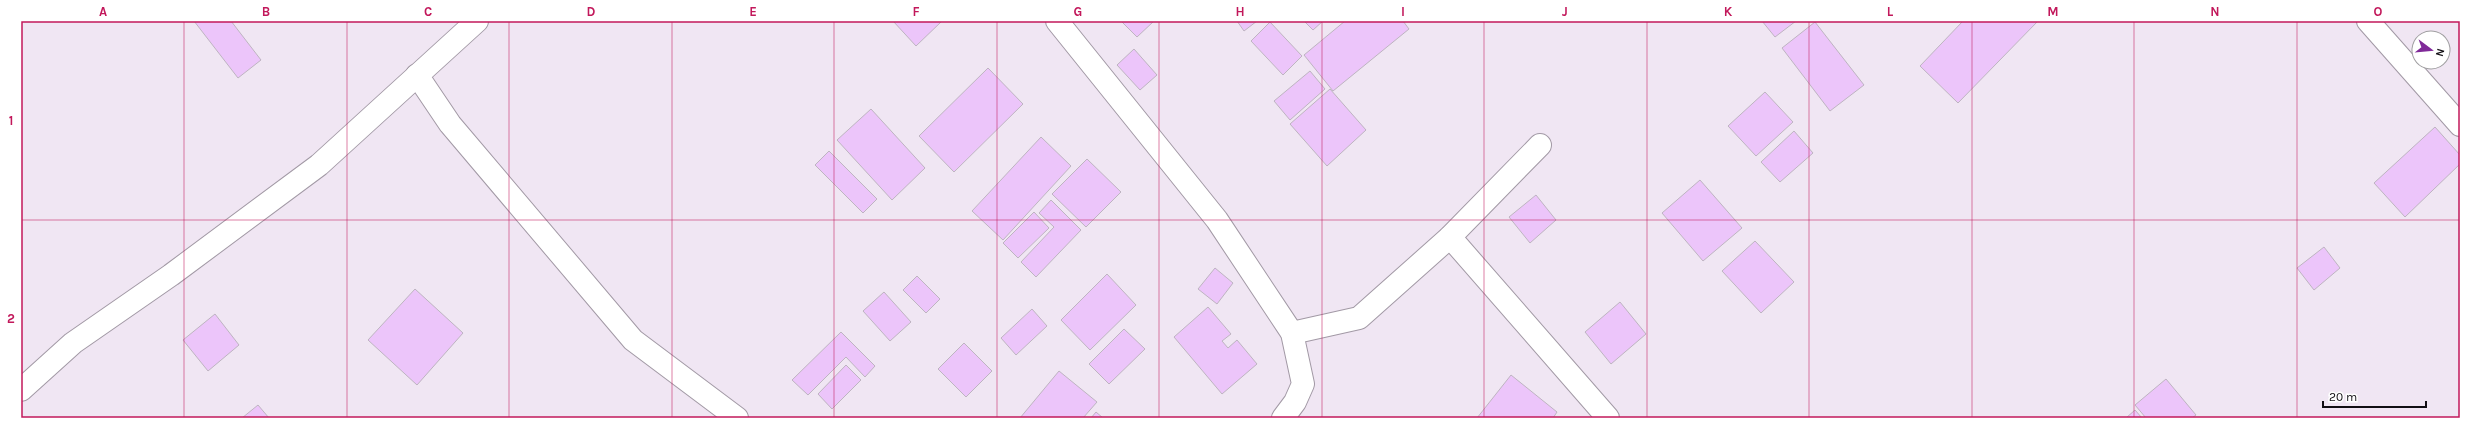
<svg xmlns="http://www.w3.org/2000/svg" width="2481" height="439" font-family="Karla,sans-serif">
<rect width="100%" height="100%" fill="#f0e6f3"/>
<g fill="#ecc5fa" stroke="#beb4c1">
<path d="M194,21H231L261,60L238,78Z"/>
<path d="M893,21H942L916,46Z"/>
<path d="M1121,21H1154L1137,37Z"/>
<path d="M1237,21H1257L1244,31Z"/>
<path d="M1304,21H1323L1313,30Z"/>
<path d="M1345,21H1403L1409,29L1333,91L1304,55Z"/>
<path d="M1762,21H1796L1775,37Z"/>
<path d="M1963,21H2038L1958,103L1920,66Z"/>
<path d="M1270,22L1302,56L1283,75L1251,41Z"/>
<path d="M1815,22L1864,85L1830,111L1782,48Z"/>
<path d="M1134,49L1157,75L1140,90L1117,65Z"/>
<path d="M988,68L1023,104L954,172L919,136Z"/>
<path d="M1310,71L1325,89L1290,120L1274,101Z"/>
<path d="M1330,89L1366,130L1327,166L1290,124Z"/>
<path d="M1765,92L1793,122L1756,156L1728,126Z"/>
<path d="M871,109L925,168L892,200L837,140Z"/>
<path d="M2435,127L2460,155V164L2405,217L2374,183Z"/>
<path d="M1794,131L1813,153L1780,182L1761,162Z"/>
<path d="M1041,137L1071,166L1003,240L972,211Z"/>
<path d="M829,151L877,199L863,213L815,165Z"/>
<path d="M1087,159L1121,192L1086,227L1052,194Z"/>
<path d="M1700,180L1742,228L1703,261L1662,213Z"/>
<path d="M1536,195L1556,220L1530,243L1509,217Z"/>
<path d="M1051,200L1081,230L1036,277L1021,262L1054,227L1039,213Z"/>
<path d="M1034,212L1049,228L1018,258L1003,243Z"/>
<path d="M1755,241L1794,282L1761,313L1722,271Z"/>
<path d="M2324,247L2340,268L2314,290L2297,268Z"/>
<path d="M1215,268L1233,283L1217,304L1198,289Z"/>
<path d="M1107,274L1136,305L1090,350L1061,320Z"/>
<path d="M917,276L940,299L926,313L903,290Z"/>
<path d="M415,289L463,333L417,385L368,340Z"/>
<path d="M884,292L911,322L890,341L863,311Z"/>
<path d="M1620,302L1646,334L1611,364L1585,332Z"/>
<path d="M1208,307L1231,334L1222,341L1228,348L1237,340L1257,364L1222,394L1174,337Z"/>
<path d="M1032,309L1047,326L1016,355L1001,338Z"/>
<path d="M215,314L239,345L208,371L183,340Z"/>
<path d="M1124,329L1145,349L1109,384L1089,364Z"/>
<path d="M841,332L875,366L865,377L846,357L808,395L792,380Z"/>
<path d="M964,343L992,371L966,397L938,369Z"/>
<path d="M846,365L861,380L832,409L818,394Z"/>
<path d="M1059,371L1097,402L1083,418H1020Z"/>
<path d="M1511,375L1557,412L1553,418H1477Z"/>
<path d="M2166,379L2196,415L2192,418H2146L2135,405Z"/>
<path d="M258,405L269,418H242Z"/>
<path d="M2135,410L2142,418H2126Z"/>
<path d="M1096,412L1103,418H1091Z"/>
</g>
<g fill="none" stroke-linecap="round" stroke-linejoin="round">
<g stroke="#a299a5" stroke-width="24">
<g id="minor">
<path d="M1057,21L1217,220L1292,333L1303,384L1295,402L1283,418"/>
<path d="M2368,21L2460,125"/>
<path d="M417,75L450,124L633,340L737,418"/>
<path d="M1450,237L1608,418"/>
<path d="M1292,333L1359,318L1450,237L1540,145"/>
<path d="M21,390L73,343L171,275L319,165L477,21"/>
</g>
</g>
<use href="#minor" stroke="#fff" stroke-width="22"/>
</g>
<path fill="none" stroke="#c2185b" stroke-width="1" stroke-opacity="0.55" d="M184,21V418M347,21V418M509,21V418M672,21V418M834,21V418M997,21V418M1159,21V418M1322,21V418M1484,21V418M1647,21V418M1809,21V418M1972,21V418M2134,21V418M2297,21V418M21,220H2460"/>
<rect width="2481" height="439" fill="none" stroke="#ffffff" stroke-width="44"/>
<g transform="translate(2431 50) rotate(106)"><circle r="19" fill="#ffffff" stroke="#a09fa1"/>
<path d="M0-3L7 15L0 10L-7 15Z" fill="#802a99"/>
<text y="-6" font-size="11" font-weight="bold" text-anchor="middle" fill="#110e13">N</text>
</g>
<path d="M2323 401v6h103v-6" fill="none" stroke="#110e13" stroke-width="2"/>
<text x="2329" y="401" font-size="12" fill="#110e13" stroke="#ffffff" stroke-width="3" paint-order="stroke">20 m</text>
<rect x="22" y="22" width="2437" height="395" fill="none" stroke="#c2185b" stroke-width="1.5"/>
<g font-size="13" text-anchor="middle" font-weight="bold" fill="#c2185b">
<text x="103" y="16">A</text>
<text x="266" y="16">B</text>
<text x="428" y="16">C</text>
<text x="591" y="16">D</text>
<text x="753" y="16">E</text>
<text x="916" y="16">F</text>
<text x="1078" y="16">G</text>
<text x="1240" y="16">H</text>
<text x="1403" y="16">I</text>
<text x="1565" y="16">J</text>
<text x="1728" y="16">K</text>
<text x="1890" y="16">L</text>
<text x="2053" y="16">M</text>
<text x="2215" y="16">N</text>
<text x="2378" y="16">O</text>
<text x="11" y="125">1</text>
<text x="11" y="323">2</text>
</g>
</svg>
